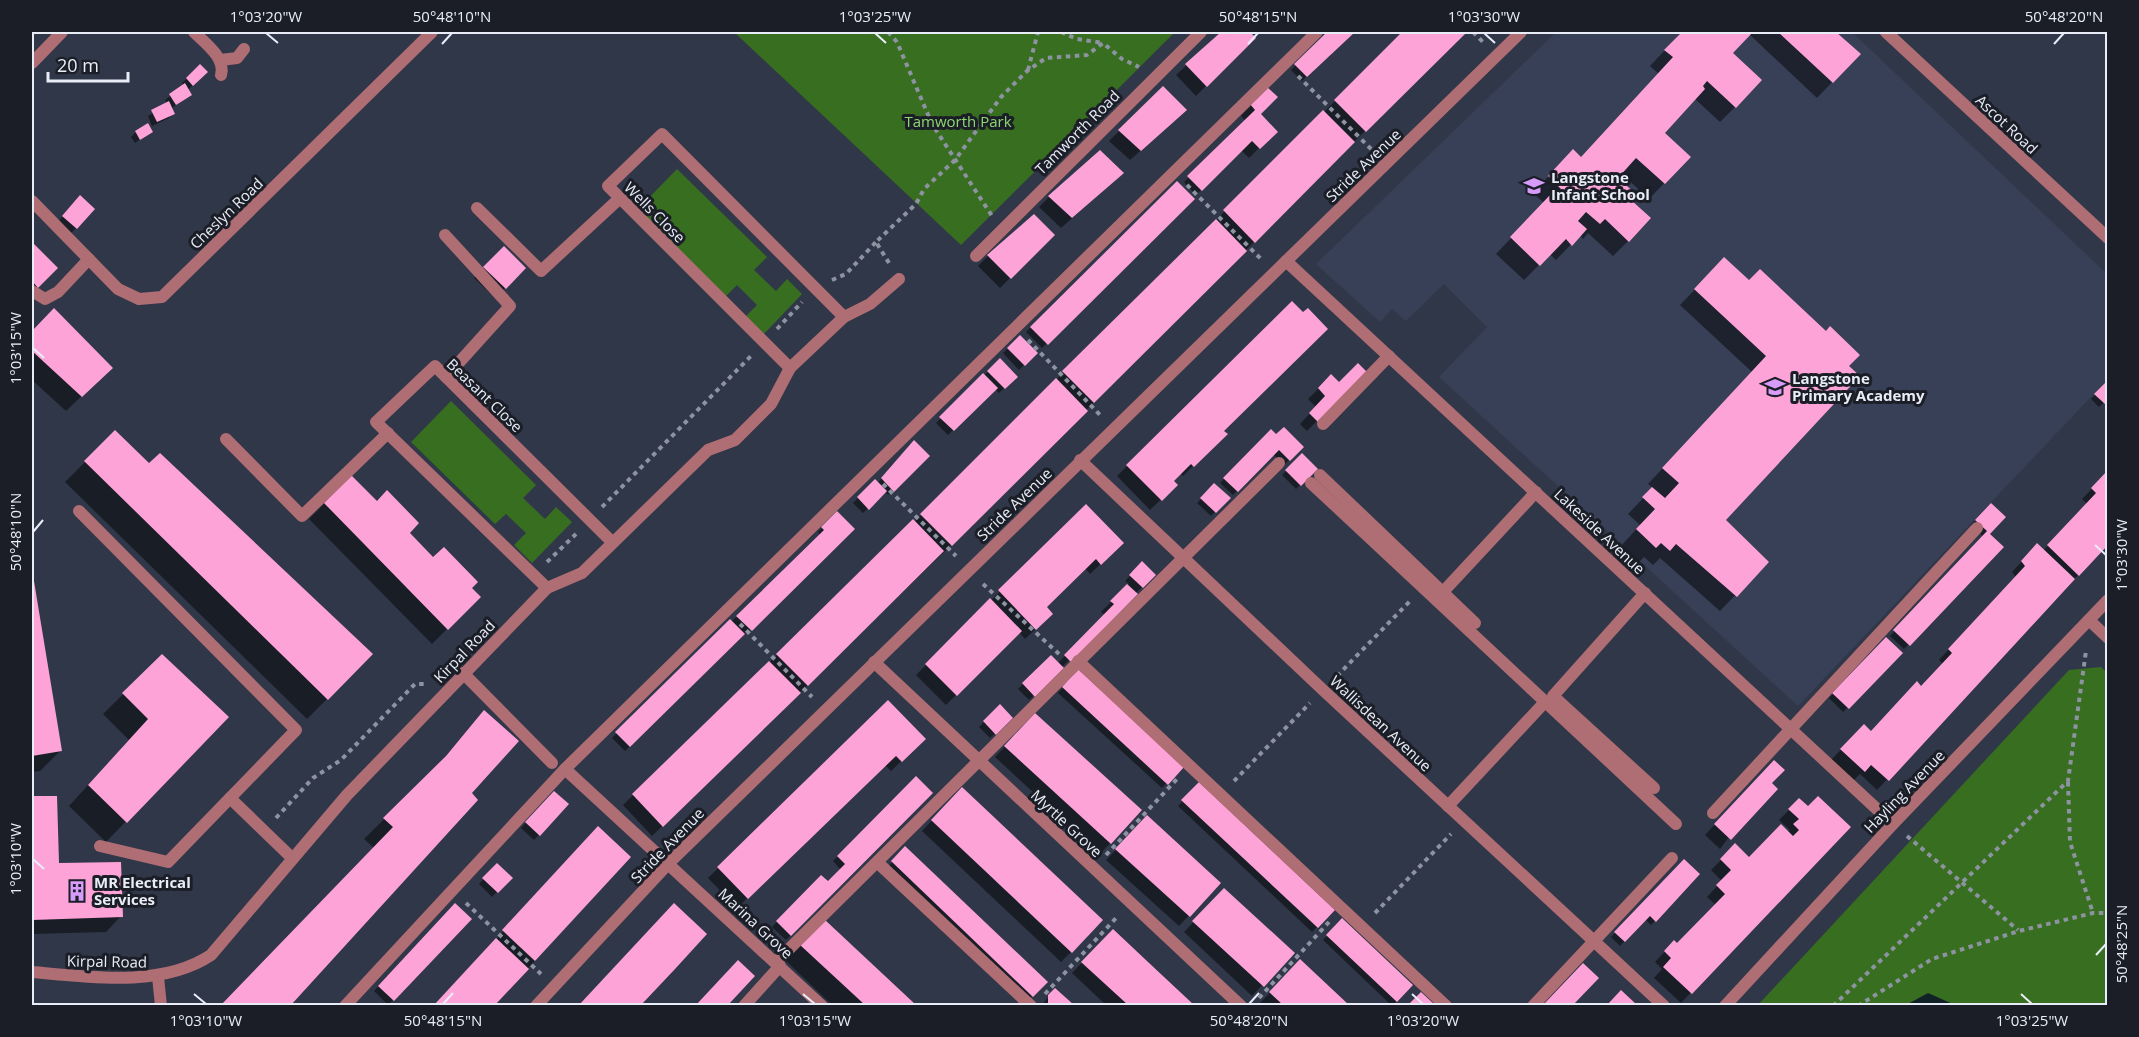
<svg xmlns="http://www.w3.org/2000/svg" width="2139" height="1037" font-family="'Open Sans',sans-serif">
<rect width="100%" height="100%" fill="#303748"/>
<path fill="#374056" d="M1556,32H1852L2107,274V380L1798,706L1439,377L1487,327L1444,284L1406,321L1392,309L1380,322L1316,264Z"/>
<g fill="#386e20">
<path d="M734,32H1175L961,245Z"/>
<path d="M677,169L767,257L754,270L776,291L787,279L802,294L763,335L745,317L757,305L737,285L726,296L637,210Z"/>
<path d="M451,401L536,485L523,498L545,519L556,507L572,522L532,563L514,545L526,533L506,514L495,524L411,442Z"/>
<path d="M2101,667L2107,673V1005L1757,1006L2069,670Z"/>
</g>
<path fill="#102227" d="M1928,993L1955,1005H1906Z"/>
<g fill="#0007">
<path d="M1223,32H1248L1254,38L1196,96L1176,75Z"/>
<path d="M1330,32H1353L1302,81L1291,70Z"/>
<path d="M1404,32H1464L941,555L652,836L623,805L914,522Z"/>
<path d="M1682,32H1834L1859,54L1817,98L1749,34L1731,53L1735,107L1720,122L1694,98L1663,133L1689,157L1649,199L1621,173L1616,178L1628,241L1613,256L1588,233L1583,239L1580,235L1556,260L1550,254L1524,280L1496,254L1544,203L1533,193L1557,167L1580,158L1659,74L1650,66Z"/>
<path d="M200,66L206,72L188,90L190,94L171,109L173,113L169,118L152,126L148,116L168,104L165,100L184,86L182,83Z"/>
<path d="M1163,88L1175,120L1130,160L1109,141Z"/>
<path d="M1267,89L1259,114L1275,132L1249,158L1241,150L1196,195L1184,182L1246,121L1241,116Z"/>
<path d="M136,132H151L135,143L131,137Z"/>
<path d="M1112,183L1061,228L1039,207L1049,197Z"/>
<path d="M1177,183L1193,199L1042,348L1026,332Z"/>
<path d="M75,202L76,228L71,233L58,222Z"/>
<path d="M1053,235L1000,288L978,266L988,256Z"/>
<path d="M32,244L55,268L32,292Z"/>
<path d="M504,248L524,268L495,298L474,278Z"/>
<path d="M1709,275L1749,282L1826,333L1724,520L1767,562L1720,611L1660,558L1653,565L1644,557L1639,562L1621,546L1640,525L1628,514L1653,488L1648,484L1752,372L1680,305Z"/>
<path d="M1292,303L1215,444L1183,476L1180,473L1172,481L1176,485L1150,510L1117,476Z"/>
<path d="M54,310L111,368L66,411L32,380V333Z"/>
<path d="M1020,337L1036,353L1019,370L1003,353Z"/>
<path d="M1000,360L1016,377L999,393L995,389L948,435L936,423Z"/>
<path d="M1365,372L1307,431L1300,424L1316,407L1308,399L1331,376L1339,384Z"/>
<path d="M2108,382V399L2099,407L2091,399Z"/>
<path d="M115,432L149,465L327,699L307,719L65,482Z"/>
<path d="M1271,432L1302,447L1284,465L1273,454L1233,495L1220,483Z"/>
<path d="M909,446L928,456L888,495L885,491L863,513L853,503L875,481L877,484Z"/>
<path d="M1302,455L1316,469L1296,489L1282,475Z"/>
<path d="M2107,473L2078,575L1877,790L1860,774L1853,781L1831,760L1864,726L1871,732L1921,688L1943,664L1939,660L2016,577L2012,572L2037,545L2043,551L2087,504L2082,499Z"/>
<path d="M351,477L433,559L479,597L432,644L309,519Z"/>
<path d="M1214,485L1229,498L1211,516L1197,503Z"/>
<path d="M1991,505L1988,534L2001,547L1904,649L1890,636L1984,537L1971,525Z"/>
<path d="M1086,506L1122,543L1090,574L1085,568L1045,607L1041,624L1025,639L1019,632L946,705L916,675Z"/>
<path d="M837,513L853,529L625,751L612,738L820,535L818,532Z"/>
<path d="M1142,563L1154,575L1029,700L1018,689L1051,657L1057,664L1105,615L1101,612L1129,584L1125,581Z"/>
<path d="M32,571L60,751L40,771L32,772Z"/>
<path d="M1886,639L1900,653L1843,712L1829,698Z"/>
<path d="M162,656L227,717L106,842L69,806L129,740L103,714Z"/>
<path d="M1078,671L1182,767L1162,788L1058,693Z"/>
<path d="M888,702L924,739L891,771L885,765L737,908L708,878Z"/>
<path d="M1000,706L1011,718L990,738L979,727Z"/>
<path d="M484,712L470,793L476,800L289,1006H222L374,848L364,839L429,775Z"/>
<path d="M1025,725L1140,811L1100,854L995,757Z"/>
<path d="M1764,772L1769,783L1720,849L1705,835Z"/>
<path d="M916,778L931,793L786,940L772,927L821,877L828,883L841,870L833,861Z"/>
<path d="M1199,784L1333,910L1312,932L1178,806Z"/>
<path d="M962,789L1071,952L1061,962L922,831Z"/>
<path d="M554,793L567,805L534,840L521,828Z"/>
<path d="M56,797L57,865L121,916L106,932L32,934V798Z"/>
<path d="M1799,800L1808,808L1848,827L1681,1003L1654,978L1662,969L1655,962L1674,942L1677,945L1716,905L1707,897L1722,881L1711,870L1725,856L1749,859L1787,832L1790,830L1779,820Z"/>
<path d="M1137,828L1219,884L1179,926L1106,860Z"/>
<path d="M588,839L629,857L494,1006H435Z"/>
<path d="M905,848L1046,982L1028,1000L888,867Z"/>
<path d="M1684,861L1698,874L1651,925L1645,919L1620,946L1611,937Z"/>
<path d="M497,865L510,878L492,897L479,884Z"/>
<path d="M1214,900L1292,953L1252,996L1184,932Z"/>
<path d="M455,905L470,919L388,1005L374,991Z"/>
<path d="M664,915L705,934L639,1006H580Z"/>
<path d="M1342,920L1411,985L1392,1006L1323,940Z"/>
<path d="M824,921L914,1006H833L785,960Z"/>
<path d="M1113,931L1192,1006H1107L1072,973Z"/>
<path d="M1300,961L1347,1006L1260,1003Z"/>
<path d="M1055,990L1072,1006H1044V1002Z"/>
</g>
<g fill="#fea3d8">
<path d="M1221,32H1250L1256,38L1207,87L1185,64Z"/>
<path d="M1327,32H1355L1307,77L1294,64Z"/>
<path d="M1402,32H1467L1366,132L1334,100Z"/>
<path d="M1682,32H1753L1733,53L1762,80L1736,108L1707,81L1703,86L1705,89L1665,133L1691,157L1665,184L1636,158L1618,178L1636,194L1631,200L1651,218L1629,242L1605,219L1600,224L1586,212L1578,221L1587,229L1572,246L1566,239L1540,266L1510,237L1550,195L1553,197L1561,189L1548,176L1573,149L1581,157L1673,57L1664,50Z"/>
<path d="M1778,32H1836L1861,54L1833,83Z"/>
<path d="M200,64L208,72L193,86L186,78Z"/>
<path d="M185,83L192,95L176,105L169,94Z"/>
<path d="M1163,86L1187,110L1141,151L1118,130Z"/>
<path d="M1267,87L1278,97L1261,114L1278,132L1260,149L1252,141L1202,191L1187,176L1255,110L1250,104Z"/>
<path d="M169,101L175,114L157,122L151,110Z"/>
<path d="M1323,110L1355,142L1255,243L1223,210Z"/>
<path d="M148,123L153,132L140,140L135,131Z"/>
<path d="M1100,150L1124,173L1072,218L1048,196Z"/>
<path d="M1177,181L1195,199L1048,345L1030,327Z"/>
<path d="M80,195L95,209L77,229L62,216Z"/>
<path d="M1034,214L1055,235L1011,279L987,255Z"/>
<path d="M1216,219L1247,251L1094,403L1062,371Z"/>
<path d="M32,242L58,268L38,288L32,281Z"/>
<path d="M504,246L526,268L506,289L483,267Z"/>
<path d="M1724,257L1749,280L1760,269L1826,331L1830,326L1860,355L1849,366L1860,376L1726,520L1769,562L1737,597L1676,544L1670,551L1661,543L1656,548L1636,529L1655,509L1642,497L1652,487L1665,498L1679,483L1662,468L1766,356L1694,289Z"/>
<path d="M1292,301L1303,312L1308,308L1328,329L1224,431L1228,434L1194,467L1191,464L1174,481L1178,485L1162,501L1126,465Z"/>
<path d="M54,308L113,368L82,397L32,351V331Z"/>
<path d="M1020,335L1038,353L1025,366L1007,348Z"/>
<path d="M1000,358L1018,377L1005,389L987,371Z"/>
<path d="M1358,363L1367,372L1318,422L1309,413L1325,396L1318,388L1331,374L1339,382Z"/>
<path d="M983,373L998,388L954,431L939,417Z"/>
<path d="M1056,378L1088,411L952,546L920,514Z"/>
<path d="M2108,380V401L2105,404L2094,394Z"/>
<path d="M1284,427L1304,447L1290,461L1279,450L1238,492L1223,478L1271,429L1276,434Z"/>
<path d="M115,430L149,463L160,453L373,654L328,700L84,461Z"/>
<path d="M914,440L930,456L894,492L881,478Z"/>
<path d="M1302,453L1318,469L1301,486L1285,470Z"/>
<path d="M2108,470V545L2079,576L2047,545L2096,493L2091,488Z"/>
<path d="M351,475L377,501L387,490L419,523L410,533L433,557L444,547L478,582L472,588L481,597L448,630L324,503Z"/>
<path d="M875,479L887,491L869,510L857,497Z"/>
<path d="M1214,483L1231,498L1216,513L1200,498Z"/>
<path d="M1991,503L2006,517L1990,534L2004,547L1910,646L1893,630L1987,531L1975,520Z"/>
<path d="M1086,504L1124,543L1101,565L1096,559L1047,607L1053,614L1036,630L998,590Z"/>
<path d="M837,511L855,529L752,631L736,616L824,530L821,527Z"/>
<path d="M913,519L944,551L808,686L776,654Z"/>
<path d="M2037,543L2075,579L1889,781L1871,765L1865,772L1840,749L1864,724L1871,731L1917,681L1921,686L1952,653L1948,649L2025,566L2021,561Z"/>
<path d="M1142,561L1156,575L1143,588L1129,575Z"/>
<path d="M32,569L62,751L32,756Z"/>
<path d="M1127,584L1138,594L1071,662L1064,655L1114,604L1110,601Z"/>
<path d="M990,598L1022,631L957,696L925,664Z"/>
<path d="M730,619L745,634L630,747L615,732Z"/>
<path d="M1886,637L1903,653L1849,709L1832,693Z"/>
<path d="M162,654L229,717L127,823L88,785L148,719L122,693Z"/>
<path d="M1051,655L1064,668L1035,697L1022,683Z"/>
<path d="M769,661L801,693L663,827L632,794Z"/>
<path d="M1078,669L1184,767L1168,785L1062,687Z"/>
<path d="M888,700L926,739L902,762L896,756L748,899L717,867Z"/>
<path d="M1000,704L1013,718L996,735L983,721Z"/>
<path d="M484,710L519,741L472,793L478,800L291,1005H221L393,827L383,818L446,756Z"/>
<path d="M1035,713L1142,810L1111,844L1004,746Z"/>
<path d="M1774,760L1785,770L1772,783L1778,789L1731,840L1714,824Z"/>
<path d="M916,776L933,793L791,936L776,921L821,875L828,881L845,864L837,856Z"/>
<path d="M1199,782L1335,910L1318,928L1181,800Z"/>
<path d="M962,787L1103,920L1072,953L931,820Z"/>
<path d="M554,791L569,804L540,836L525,822Z"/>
<path d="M32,796H57L59,863L121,862L123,917L32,920Z"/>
<path d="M1818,796L1851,827L1692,994L1663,967L1671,958L1664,951L1674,940L1677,943L1725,894L1716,885L1731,870L1720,859L1735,843L1749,857L1781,824L1793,836L1799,830L1793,824L1799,819L1788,809L1799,798L1808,806Z"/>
<path d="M1147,815L1221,883L1190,917L1115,849Z"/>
<path d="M598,826L631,857L535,961L502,930Z"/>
<path d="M905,846L1048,982L1033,997L891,861Z"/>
<path d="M1684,859L1700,874L1656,922L1650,916L1625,942L1614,932Z"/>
<path d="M497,863L513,878L498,893L482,878Z"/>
<path d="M1224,888L1295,953L1264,987L1192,921Z"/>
<path d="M455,903L472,919L394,1001L378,986Z"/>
<path d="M674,903L707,934L675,969L641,1005H579Z"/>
<path d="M1342,918L1413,985L1397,1002L1326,935Z"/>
<path d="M824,919L916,1005H865L799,944Z"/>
<path d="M1113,929L1148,962L1194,1005H1128L1081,962Z"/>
<path d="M496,938L529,969L495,1005H434Z"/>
<path d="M1300,959L1317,975L1349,1005H1283L1269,992Z"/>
<path d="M738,960L755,976L728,1005H696Z"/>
<path d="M1583,963L1599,978L1573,1005H1543Z"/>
<path d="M1055,988L1074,1005H1048V995Z"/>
<path d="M1621,990L1637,1005H1607Z"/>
<path d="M1421,992L1435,1005H1408Z"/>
</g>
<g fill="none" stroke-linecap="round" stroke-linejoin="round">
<g stroke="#8d93a1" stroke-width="4" stroke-dasharray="4.5 4.5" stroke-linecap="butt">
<path d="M888,32L897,42L932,124L992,216"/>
<path d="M1061,32L1077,39L1103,43"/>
<path d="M1473,32L1485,44"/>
<path d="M1028,70L1038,32"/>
<path d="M1298,76L1373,151"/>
<path d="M1187,185L1262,260"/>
<path d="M889,263L876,242L916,204L924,189L955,160L1001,97L1027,71L1046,58L1087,55L1103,43L1122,59L1139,67"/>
<path d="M832,280L846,274L876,242"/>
<path d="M777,329L802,302"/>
<path d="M1028,340L1100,415"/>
<path d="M883,484L956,556"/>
<path d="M602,507L751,356"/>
<path d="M547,562L576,534"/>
<path d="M983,584L1059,654"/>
<path d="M740,624L812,697"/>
<path d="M1337,676L1411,600"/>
<path d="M1234,781L1310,703"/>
<path d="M2068,782L2070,842L2093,913"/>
<path d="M276,818L313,778L341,760L415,684H427"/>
<path d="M1907,836L2018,930"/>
<path d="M1106,855L1177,779"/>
<path d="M466,903L541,974"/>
<path d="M1375,913L1451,834"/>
<path d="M1045,994L1118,916"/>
<path d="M1259,998L1329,922"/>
<path d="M1833,1006L2068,781L2086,651"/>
<path d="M1858,1006L1932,959L2019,931L2093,913H2108"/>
</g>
<g stroke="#af6d74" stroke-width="12">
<path d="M194,32C205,43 226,58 221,75"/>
<path d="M221,60L237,58L244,49"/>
<path d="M477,208L541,271L620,198"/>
<path d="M445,235L510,306L446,377"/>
<path d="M32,291L45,299L58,292L89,259"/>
<path d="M1323,424L1389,356"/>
<path d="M226,439L302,516L388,433"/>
<path d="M1320,475L1475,623"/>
<path d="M1311,483L1676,824"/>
<path d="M79,511L296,730L168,862L100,846"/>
<path d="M1442,593L1536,492"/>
<path d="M1645,593L1553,696L1654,788"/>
<path d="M1078,661L1446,1006"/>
<path d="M230,798L292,858"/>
<path d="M1448,806L1544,703"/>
<path d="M1713,813L1977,528"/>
<path d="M877,862L1031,1006"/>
<path d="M776,962L1279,463"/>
<path d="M158,977L161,1006"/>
<path d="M345,1006L565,769L1317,32"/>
<path d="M744,1006L780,966"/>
<path d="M1533,1006L1672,858"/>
</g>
<g stroke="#af6d74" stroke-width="12">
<path d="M1886,32L2108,238"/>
<path d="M32,63L62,32"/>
<path d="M32,201L118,289L139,299L162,297L432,32"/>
<path d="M976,256L1201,32"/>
<path d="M1286,261L1893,824"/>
<path d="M790,368L608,186L662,134L844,317"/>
<path d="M1080,460L1323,690L1664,1006"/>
<path d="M547,588L376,422L435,366L612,542"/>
<path d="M2089,620L2108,638"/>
<path d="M874,662L1241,1006"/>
<path d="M463,673L552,763"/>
<path d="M565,769L822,1006"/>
<path d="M32,972C88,977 162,988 211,955L347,795L547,588L582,573L708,450L735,440L771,404L790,368L844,317L870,304L899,279"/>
<path d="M536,1006L669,863L1521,32"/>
<path d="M1725,1006L1893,824L2108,600"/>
</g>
</g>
<path fill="none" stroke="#e8edf8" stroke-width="2" d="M266,33L278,43M875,33L886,43M1484,33L1495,43M442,44L452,33M1248,44L1258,33M2054,44L2064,33M33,348L44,358M33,532L43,520M2095,545L2106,555M33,859L44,869M2096,955L2106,944M194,994L206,1004M803,994L815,1004M1412,994L1423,1004M2021,994L2032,1004M443,1004L453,993M1249,1004L1259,993"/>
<defs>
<g id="school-bare" transform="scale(1.62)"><path d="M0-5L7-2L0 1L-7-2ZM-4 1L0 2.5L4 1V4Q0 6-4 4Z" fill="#d79bf9" stroke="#1b1e26" stroke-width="2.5" paint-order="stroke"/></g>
<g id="building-bare" transform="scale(1.62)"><path d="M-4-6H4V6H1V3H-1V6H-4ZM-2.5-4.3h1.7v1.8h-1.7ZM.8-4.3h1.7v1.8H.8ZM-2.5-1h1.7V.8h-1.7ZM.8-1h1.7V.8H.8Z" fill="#d79bf9" stroke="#1b1e26" stroke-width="2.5" paint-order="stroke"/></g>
</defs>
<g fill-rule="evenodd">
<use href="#school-bare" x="1534" y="186"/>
<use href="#school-bare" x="1775" y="387"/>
<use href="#building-bare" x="77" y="891"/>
</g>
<g text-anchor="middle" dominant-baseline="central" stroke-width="6" stroke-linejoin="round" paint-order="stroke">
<g font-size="15" fill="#8dd870" stroke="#1b1e26">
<text x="958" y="121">Tamworth Park</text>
</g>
<g font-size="15" fill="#e8edf8" stroke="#1b1e26">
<text transform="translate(2007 124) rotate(43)">Ascot Road</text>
<text transform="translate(1077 132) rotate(-45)">Tamworth Road</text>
<text transform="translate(1363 165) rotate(-44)">Stride Avenue</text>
<text transform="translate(655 212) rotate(45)">Wells Close</text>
<text transform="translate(226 213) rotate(-44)">Cheslyn Road</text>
<text transform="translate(485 395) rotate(44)">Beasant Close</text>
<text transform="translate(1014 504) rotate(-44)">Stride Avenue</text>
<text transform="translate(1600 531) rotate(43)">Lakeside Avenue</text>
<text transform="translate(464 651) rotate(-46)">Kirpal Road</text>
<text transform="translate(1381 723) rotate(43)">Wallisdean Avenue</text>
<text transform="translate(1904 791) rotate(-46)">Hayling Avenue</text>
<text transform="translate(1067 823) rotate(43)">Myrtle Grove</text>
<text transform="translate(667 845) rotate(-46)">Stride Avenue</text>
<text transform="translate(756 923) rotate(43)">Marina Grove</text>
<text transform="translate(107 961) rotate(1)">Kirpal Road</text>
</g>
<g font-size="15" font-weight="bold" fill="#e8edf8" stroke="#1b1e26" text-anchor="start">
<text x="1551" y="177">Langstone<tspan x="1551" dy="17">Infant School</tspan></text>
<text x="1792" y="378">Langstone<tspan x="1792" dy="17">Primary Academy</tspan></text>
<text x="94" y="882">MR Electrical<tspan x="94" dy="17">Services</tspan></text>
</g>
</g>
<rect width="2139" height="1037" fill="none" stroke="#1b1e26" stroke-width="66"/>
<path d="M48 72v9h80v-9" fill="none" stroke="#e8edf8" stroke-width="3"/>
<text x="57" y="72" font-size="18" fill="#e8edf8" stroke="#1b1e26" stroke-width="4.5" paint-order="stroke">20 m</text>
<rect x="33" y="33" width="2073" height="971" fill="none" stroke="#e8edf8" stroke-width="2"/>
<g font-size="15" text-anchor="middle" fill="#e8edf8">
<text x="266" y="22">1°03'20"W</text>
<text x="452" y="22">50°48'10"N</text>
<text x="875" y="22">1°03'25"W</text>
<text x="1258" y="22">50°48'15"N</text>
<text x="1484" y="22">1°03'30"W</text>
<text x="2064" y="22">50°48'20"N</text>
<text transform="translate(16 348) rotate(-90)" y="5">1°03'15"W</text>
<text transform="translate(16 532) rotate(-90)" y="5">50°48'10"N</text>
<text transform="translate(2122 555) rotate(-90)" y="5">1°03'30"W</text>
<text transform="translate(16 859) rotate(-90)" y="5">1°03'10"W</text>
<text transform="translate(2122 944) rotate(-90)" y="5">50°48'25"N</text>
<text x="206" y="1026">1°03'10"W</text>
<text x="443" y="1026">50°48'15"N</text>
<text x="815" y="1026">1°03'15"W</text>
<text x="1249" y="1026">50°48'20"N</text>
<text x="1423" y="1026">1°03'20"W</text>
<text x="2032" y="1026">1°03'25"W</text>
</g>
</svg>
